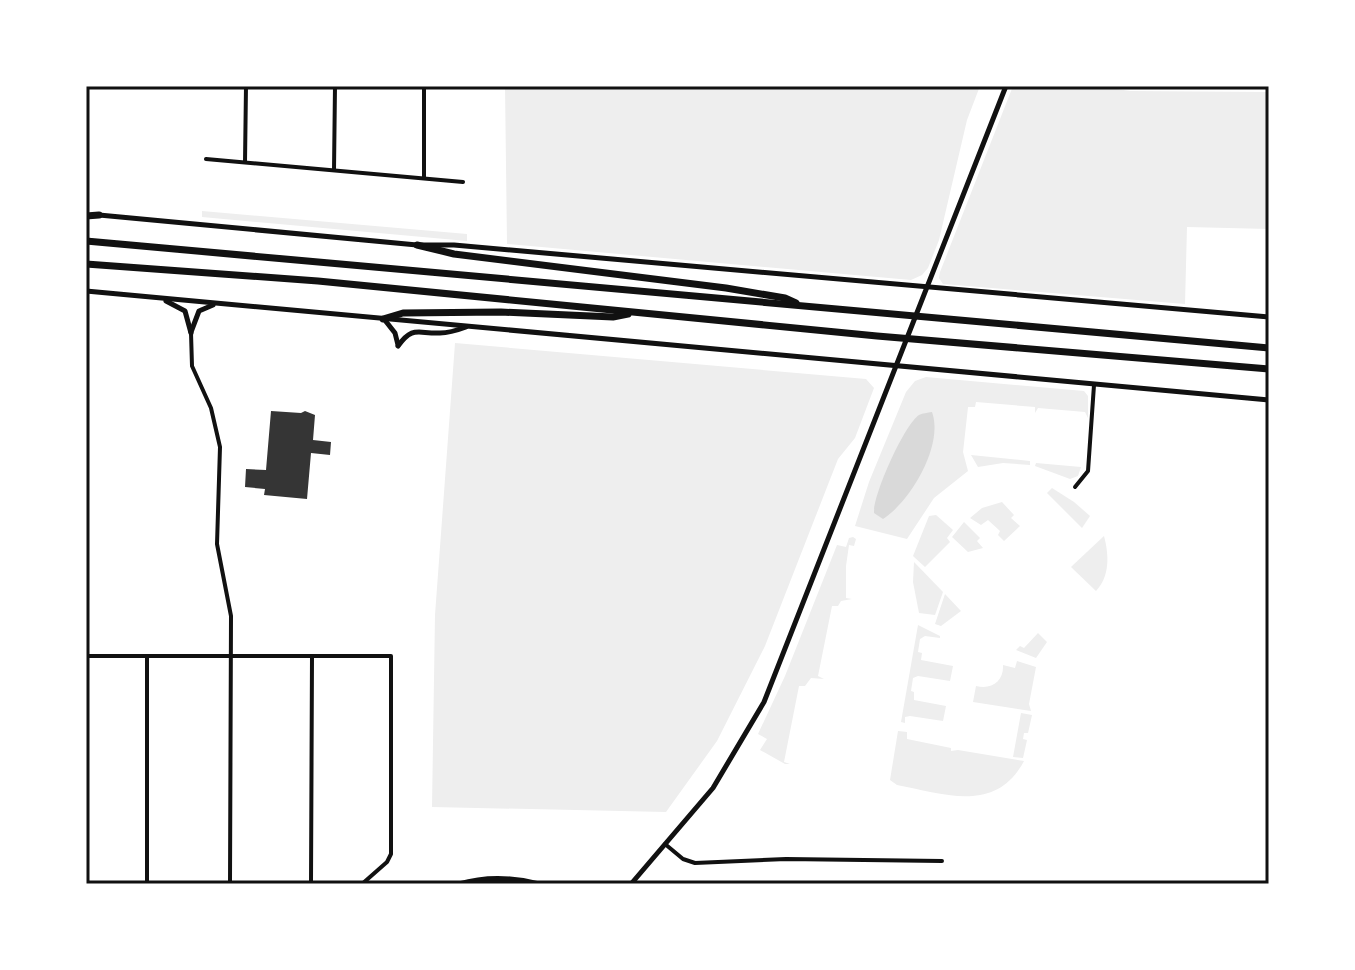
<svg xmlns="http://www.w3.org/2000/svg" width="1355" height="970" font-family="'Titillium Web',sans-serif">
<rect width="100%" height="100%" fill="#fff"/>
<g fill="#eee">
<path d="M505,86H980L967,120L939,240L928,268L922,275L911,280L507,244Z"/>
<path d="M1013,86H1096L1130,91L1269,92V229L1187,227L1185,304L943,284L939,278L940,272Z"/>
<path d="M202,211L467,234V241L202,217Z"/>
<path d="M455,343L866,379L874,388L855,438L838,459L765,646L717,741L666,812L432,807L435,615Z"/>
<path d="M926,377L1084,391L1088,396V418L1085,412L1038,408L1035,413V407L976,402L975,407H968L963,452L968,471L934,498L907,539L855,526L869,482L906,392L915,381Z"/>
<path d="M971,455L1030,461V465L1003,463L978,467Z"/>
<path d="M1036,463L1081,467L1078,476L1070,479L1035,466Z"/>
<path d="M1052,488L1074,502L1090,516L1082,528L1047,493Z"/>
<path d="M1002,502L1014,515L1011,518L1020,526L1004,541L998,535L1000,531L988,520L981,525L970,518L982,508Z"/>
<path d="M936,515L953,530L947,538L950,542L925,567L913,556L929,516Z"/>
<path d="M964,522L980,538L977,541L983,548L968,552L952,537Z"/>
<path d="M1104,536C1109,555 1110,576 1096,591L1071,567Z"/>
<path d="M853,537L856,539L854,546L849,545L846,566V598L852,599L841,601L838,606H832L818,676L824,679L811,678L805,686H799L784,762L790,764H785L760,750L767,739L758,734L785,676L837,545L846,547L849,538Z"/>
<path d="M914,562L943,592L935,615L919,613L913,582Z"/>
<path d="M945,594L961,611L941,626L935,624Z"/>
<path d="M918,625L940,636V638L925,636L920,639L918,652L922,653L921,660L953,666L950,681L918,676L913,678L911,691L914,692V700L946,706L943,721L910,716L905,717V723L901,722Z"/>
<path d="M1038,633L1047,642L1036,658L1016,650L1020,646L1024,648Z"/>
<path d="M1017,661L1036,667L1029,704L1031,711L973,702L976,686C992,690 1004,681 1003,665L1015,668Z"/>
<path d="M1021,713L1032,715L1028,733H1024L1023,739L1027,740L1023,758L1013,757Z"/>
<path d="M898,731L907,732V739L951,748V751L958,750L1024,761C996,814 944,794 897,785L890,780Z"/>
</g>
<path fill="#d9d9d9" d="M932,412C944,445 911,501 883,519L874,513C873,495 904,425 919,415C923,413 927,413 932,412Z"/>
<path fill="#353535" d="M271,411L301,413L305,411L315,415L313,440L331,442L330,455L311,453L307,499L264,495L265,489L245,487L246,469L266,470Z"/>
<g fill="none" stroke-linecap="round" stroke-linejoin="round">
<g stroke="#111" stroke-width="4">
<path d="M206,159L463,182"/>
<path d="M245,162L246,86"/>
<path d="M334,170L335,86"/>
<path d="M424,178V86"/>
<path d="M191,333L192,366L211,408L220,447L217,544L231,616L230,884"/>
<path d="M1075,487L1088,471L1094,385"/>
<path d="M86,656H391V854L387,862L362,884"/>
<path d="M665,844L683,859L695,863L786,859L942,861"/>
<path d="M147,884V656"/>
<path d="M311,884L312,656"/>
</g>
<path stroke="#111" stroke-width="5" d="M459,884C486,876 512,877 539,884"/>
<g stroke="#111" stroke-width="5">
<path d="M99,215L417,245H454L1269,317"/>
<path d="M86,291L1269,400"/>
<path d="M166,301L185,311L191,333"/>
<path d="M384,319L395,333L398,345"/>
<path d="M191,332L199,311L213,305"/>
<path d="M398,346C413,325 418,334 440,333C448,333 458,330 466,327"/>
<path d="M631,884L713,788L764,702L1006,86"/>
</g>
<g stroke="#111" stroke-width="7">
<path d="M86,216L99,215"/>
<path d="M86,241L1269,348"/>
<path d="M417,245L454,254L726,288L785,298L796,303"/>
<path d="M86,264L318,281L877,336L1269,369"/>
<path d="M383,319L403,313L501,312L613,317L628,314"/>
</g>
</g>
<rect width="1355" height="970" fill="none" stroke="#ffffff" stroke-width="176"/>
<rect x="88" y="88" width="1179" height="794" fill="none" stroke="#111" stroke-width="3"/>
</svg>
